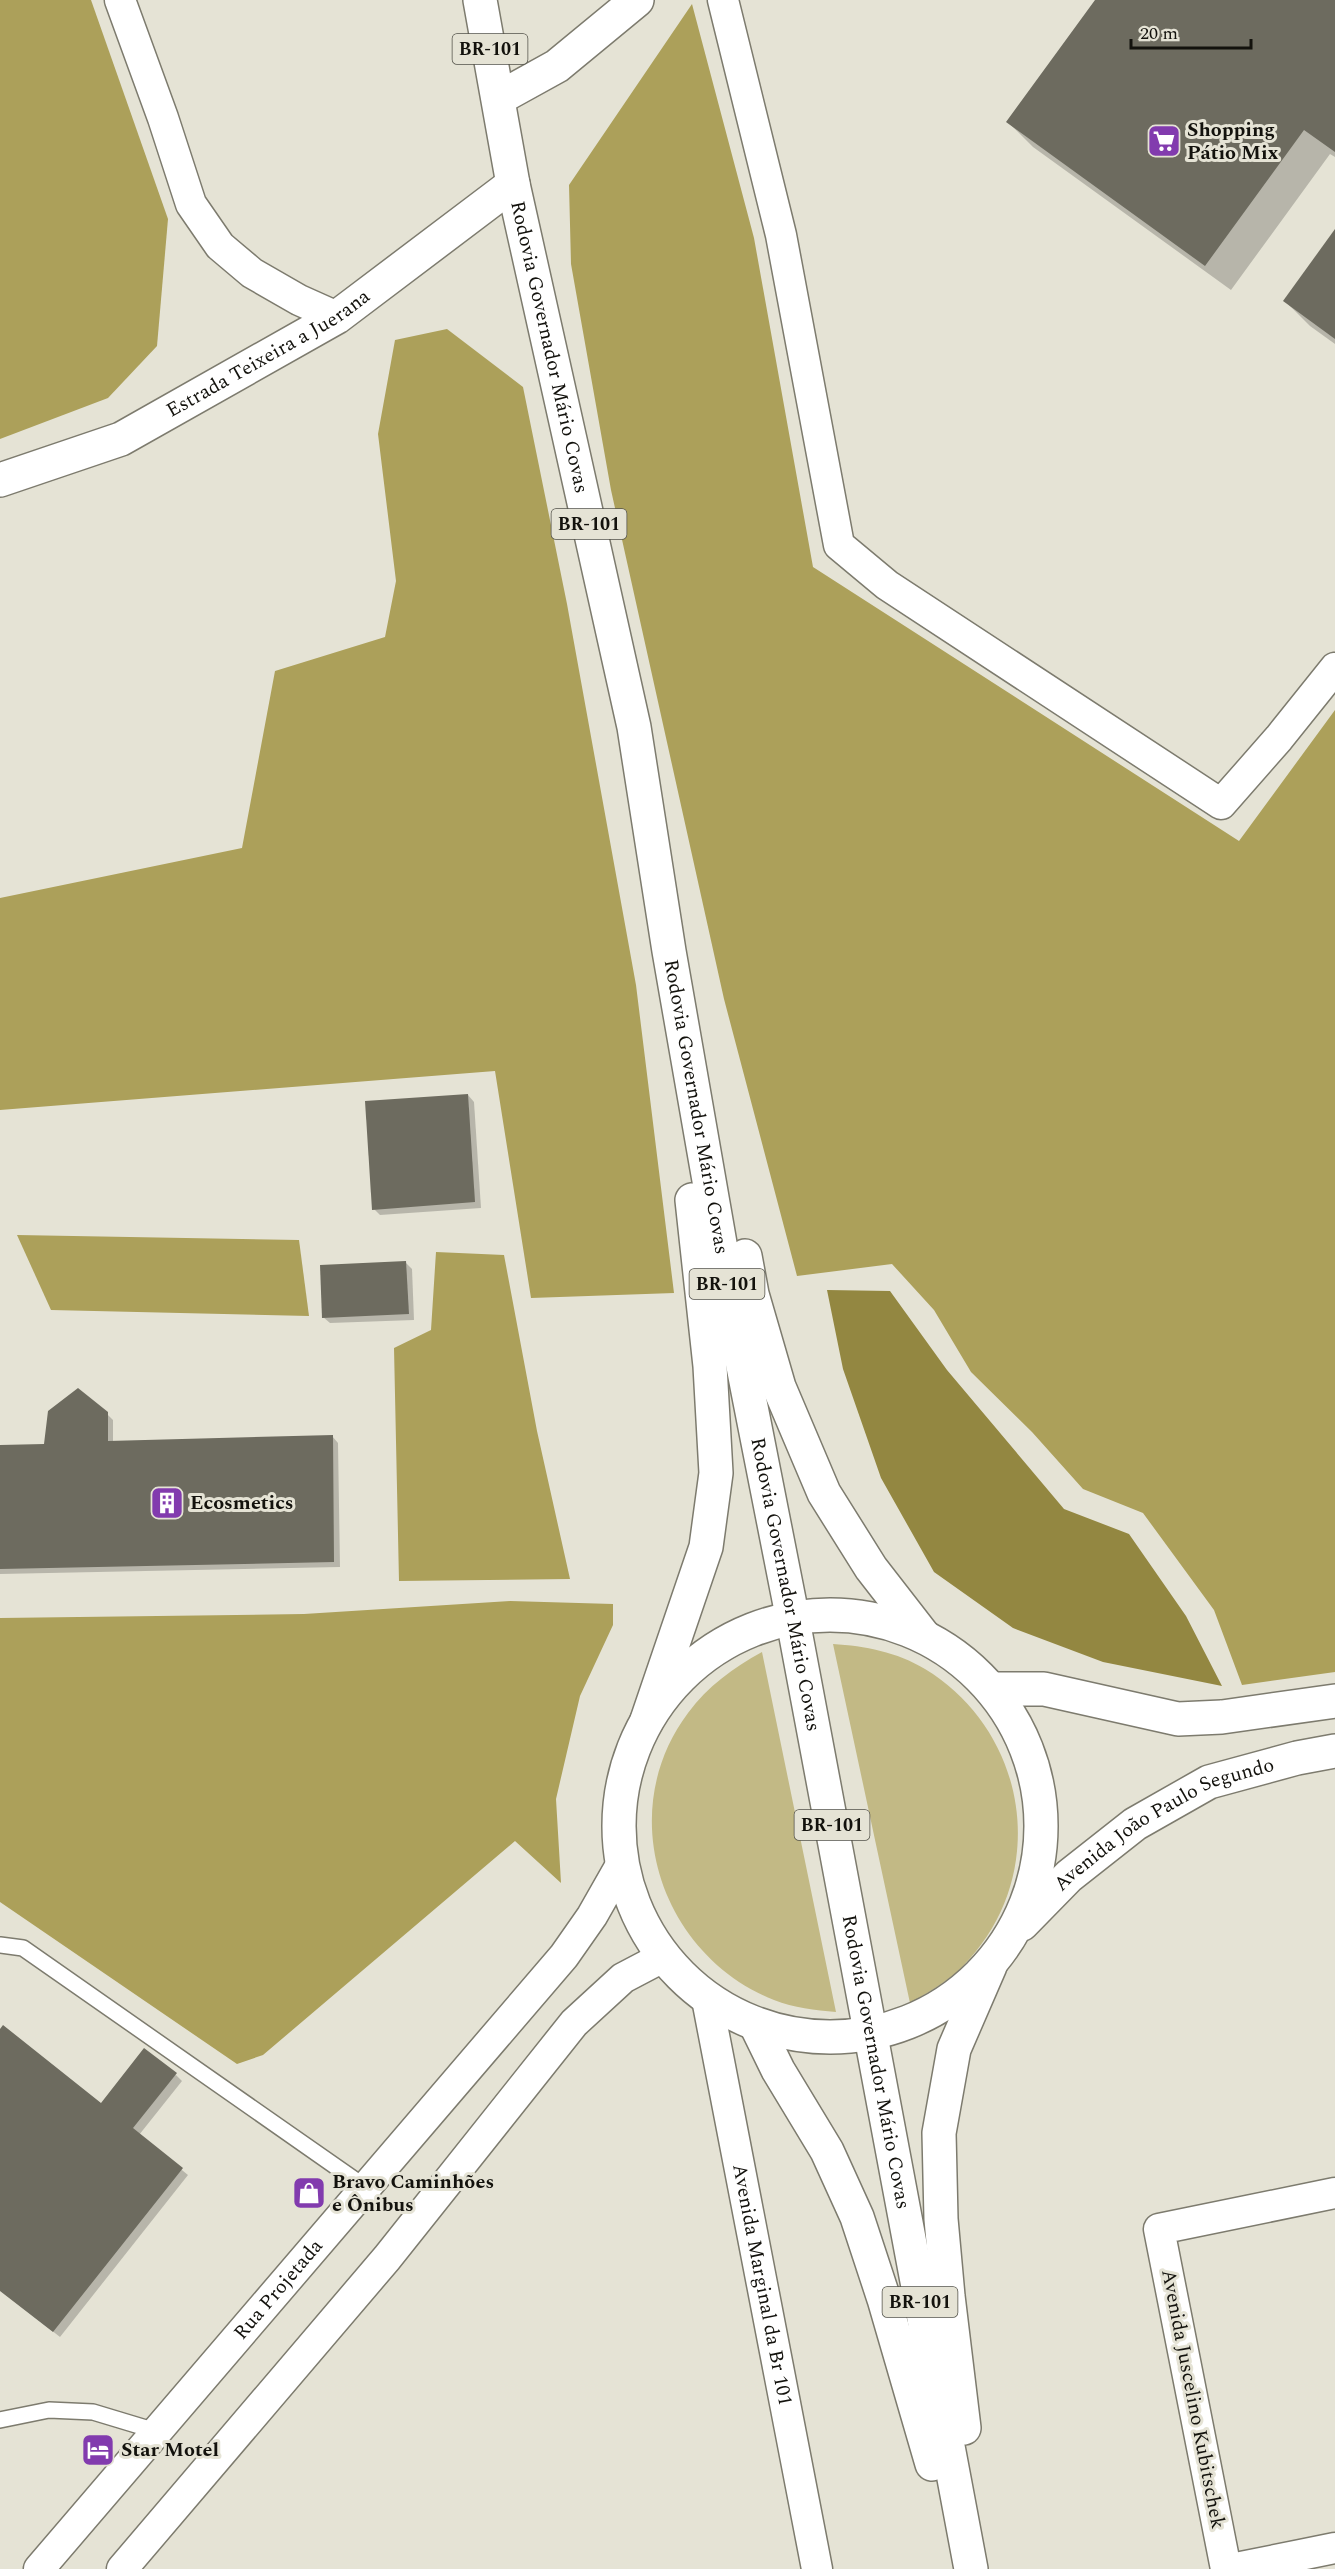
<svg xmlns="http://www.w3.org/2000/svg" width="1335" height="2569" font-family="Spectral,serif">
<rect width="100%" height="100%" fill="#e5e3d5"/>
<g fill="#c2b985">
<path d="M833,1644C865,1646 897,1652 925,1669C1030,1733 1051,1878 962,1967C947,1982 929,1992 910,2003Z"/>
<path d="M762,1652L836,2012C815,2010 794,2008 774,2000C661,1955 613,1813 688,1713C708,1686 733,1668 762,1652Z"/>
</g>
<g fill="#aca05a">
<path d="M0,0H91L168,219L157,346L108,398L0,439Z"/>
<path d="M692,4L754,238L813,567L1239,841L1335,710V1672L1242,1685L1214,1610L1143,1513L1083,1489L1032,1432L971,1372L934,1310L892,1264L797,1276L724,999L611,490L571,264L569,185Z"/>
<path d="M447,329L523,387L567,604L636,985L674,1293L531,1298L495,1071L0,1110V898L242,848L275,671L385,637L396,581L378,434L395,340Z"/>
<path d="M17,1235L299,1240L309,1316L51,1310Z"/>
<path d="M436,1252L504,1255L537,1431L570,1579L399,1581L394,1348L431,1330Z"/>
<path d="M510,1601L613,1604V1625L580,1696L556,1799L561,1883L515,1841L263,2055L237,2064L0,1902V1618L304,1614Z"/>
</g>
<path fill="#938741" d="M827,1290L890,1291L947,1370L1064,1509L1129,1534L1186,1616L1222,1686L1103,1662L1013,1628L934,1572L881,1478L843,1369Z"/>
<g fill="#0003">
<path d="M1097,0H1335V157L1330,154L1231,290L1033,147L1008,122Z"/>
<path d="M1335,232V344L1310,326L1285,301Z"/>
<path d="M468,1095L474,1102L481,1208L380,1215L374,1209Z"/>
<path d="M406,1263L412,1269L414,1320L330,1323L323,1317Z"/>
<path d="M106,1413L113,1420V1442L332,1436L338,1443L340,1567L0,1574V1446H45Z"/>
<path d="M0,2032L101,2105L176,2075L182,2081L139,2135L188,2175L60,2337L0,2290Z"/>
</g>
<g fill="#6d6b5f">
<path d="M1095,0H1335V152L1304,130L1205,266L1006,122Z"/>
<path d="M1335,229V339L1283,301Z"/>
<path d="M468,1094L475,1202L372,1210L365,1101Z"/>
<path d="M406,1261L409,1314L322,1318L320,1265Z"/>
<path d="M78,1388L108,1412V1441L333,1435L334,1562L0,1569V1445L44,1444L48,1411Z"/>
<path d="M3,2025L101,2103L144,2048L177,2073L133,2128L183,2168L53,2332L0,2291V2029Z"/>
</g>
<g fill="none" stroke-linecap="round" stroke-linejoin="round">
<g stroke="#7d7b6e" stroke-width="18">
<g id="lane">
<path d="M0,1945L23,1948L365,2187"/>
<path d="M0,2420L49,2410L93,2412L156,2431"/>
</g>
</g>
<g stroke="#7d7b6e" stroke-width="33">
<g id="street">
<path d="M120,0L163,118L191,204L220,246L252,273L299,300L337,317"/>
<path d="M723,0L781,235L839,545L887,585L1221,804L1279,738L1335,668"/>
<path id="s1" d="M707,1999L817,2569"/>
<path id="s2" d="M39,2569L564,1956L592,1916L621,1865"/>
<path d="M122,2569L387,2258L574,2023L623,1978L663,1957"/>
<path d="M1226,2569L1159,2229L1335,2193"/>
<path d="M1231,2569L1335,2548"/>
</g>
</g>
<g stroke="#7d7b6e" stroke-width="36">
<g id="secondary">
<path d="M499,98L557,66L637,0"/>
<path id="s3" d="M0,480L121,439L337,317L513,184"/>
<circle cx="830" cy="1826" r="211"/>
<path d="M992,1689H1044L1178,1719L1222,1717L1335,1701"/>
<path id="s4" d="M1022,1924L1069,1876L1135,1824L1209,1782L1297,1758L1335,1751"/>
</g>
</g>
<g stroke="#7d7b6e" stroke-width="36">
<g id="highway">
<path id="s5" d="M480,0L513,184L634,727L669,951L729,1295L792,1615L971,2569"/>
<path d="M745,1256L752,1294L779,1387L824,1493L871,1568L923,1635"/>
<path d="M647,1720L706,1547L716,1473L710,1366L692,1200"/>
<path d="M756,2025L778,2070L827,2151L857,2217L884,2299L932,2464"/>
<path d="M964,2428L948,2296L941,2219L939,2133L954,2049L990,1966"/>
</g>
</g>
<use href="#lane" stroke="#fff" stroke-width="15"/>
<use href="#street" stroke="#fff" stroke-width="30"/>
<use href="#secondary" stroke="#fff" stroke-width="33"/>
<use href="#highway" stroke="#fff" stroke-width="33"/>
</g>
<defs>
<g id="supermarket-square" transform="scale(1.725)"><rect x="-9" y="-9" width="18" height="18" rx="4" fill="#823bae" stroke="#e5e3d5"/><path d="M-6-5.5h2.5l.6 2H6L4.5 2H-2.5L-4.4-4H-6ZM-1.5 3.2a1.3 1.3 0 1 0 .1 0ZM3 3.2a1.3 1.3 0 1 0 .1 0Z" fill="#fff"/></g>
<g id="building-square" transform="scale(1.725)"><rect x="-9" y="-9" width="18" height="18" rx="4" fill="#823bae" stroke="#e5e3d5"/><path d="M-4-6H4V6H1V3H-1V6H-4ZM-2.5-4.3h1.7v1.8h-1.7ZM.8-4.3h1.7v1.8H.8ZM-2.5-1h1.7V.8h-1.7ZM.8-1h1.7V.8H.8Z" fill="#fff"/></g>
<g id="shop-square" transform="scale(1.725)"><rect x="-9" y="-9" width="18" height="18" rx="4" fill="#823bae" stroke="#e5e3d5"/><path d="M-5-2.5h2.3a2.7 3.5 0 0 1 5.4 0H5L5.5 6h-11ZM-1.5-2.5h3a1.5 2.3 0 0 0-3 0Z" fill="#fff"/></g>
<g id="hotel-square" transform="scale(1.725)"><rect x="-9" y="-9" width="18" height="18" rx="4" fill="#823bae" stroke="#e5e3d5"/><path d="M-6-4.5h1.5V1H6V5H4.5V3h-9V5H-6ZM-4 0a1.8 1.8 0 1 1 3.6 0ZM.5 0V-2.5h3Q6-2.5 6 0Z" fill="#fff"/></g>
</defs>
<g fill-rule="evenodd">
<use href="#supermarket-square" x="1164" y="141"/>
<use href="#building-square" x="167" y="1503"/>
<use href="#shop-square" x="309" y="2193"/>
<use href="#hotel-square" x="98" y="2450"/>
</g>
<g text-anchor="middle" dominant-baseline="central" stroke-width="6" stroke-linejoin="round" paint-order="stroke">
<g fill="#e5e3d5" stroke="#525149" stroke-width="1.5">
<rect x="452.5" y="34" width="75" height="30" rx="4.5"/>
<rect x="551.5" y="509" width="75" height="30" rx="4.5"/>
<rect x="689.5" y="1269" width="75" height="30" rx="4.5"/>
<rect x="794.5" y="1810" width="75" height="30" rx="4.5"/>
<rect x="882.5" y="2287" width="75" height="30" rx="4.5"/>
</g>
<g font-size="18" font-weight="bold" fill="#13120d">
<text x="490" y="49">BR-101</text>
<text x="589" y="524">BR-101</text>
<text x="727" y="1284">BR-101</text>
<text x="832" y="1825">BR-101</text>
<text x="920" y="2302">BR-101</text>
</g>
<g font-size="20" font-weight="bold" fill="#13120d" stroke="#e5e3d5" text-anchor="start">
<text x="1187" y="130">Shopping<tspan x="1187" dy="23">Pátio Mix</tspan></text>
<text x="190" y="1503">Ecosmetics</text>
<text x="332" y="2182">Bravo Caminhões<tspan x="332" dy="23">e Ônibus</tspan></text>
<text x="121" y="2450">Star Motel</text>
</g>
<g font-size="20" fill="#13120d" stroke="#e5e3d5">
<text stroke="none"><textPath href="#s5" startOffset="354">Rodovia Governador Mário Covas</textPath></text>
<text stroke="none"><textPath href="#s3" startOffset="298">Estrada Teixeira a Juerana</textPath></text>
<text stroke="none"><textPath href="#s5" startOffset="1128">Rodovia Governador Mário Covas</textPath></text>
<text stroke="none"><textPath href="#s5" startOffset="1614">Rodovia Governador Mário Covas</textPath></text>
<text stroke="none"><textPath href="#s4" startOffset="177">Avenida João Paulo Segundo</textPath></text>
<text stroke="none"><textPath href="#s5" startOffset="2100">Rodovia Governador Mário Covas</textPath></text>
<text stroke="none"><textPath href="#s1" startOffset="291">Avenida Marginal da Br 101</textPath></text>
<text stroke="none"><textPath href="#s2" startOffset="368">Rua Projetada</textPath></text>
<text transform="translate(1193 2399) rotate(79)">Avenida Juscelino Kubitschek</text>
</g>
</g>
<path d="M1131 39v9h120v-9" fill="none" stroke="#13120d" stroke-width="3"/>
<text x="1140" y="39" font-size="18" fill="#13120d" stroke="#e5e3d5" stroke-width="4.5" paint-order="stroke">20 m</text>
</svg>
